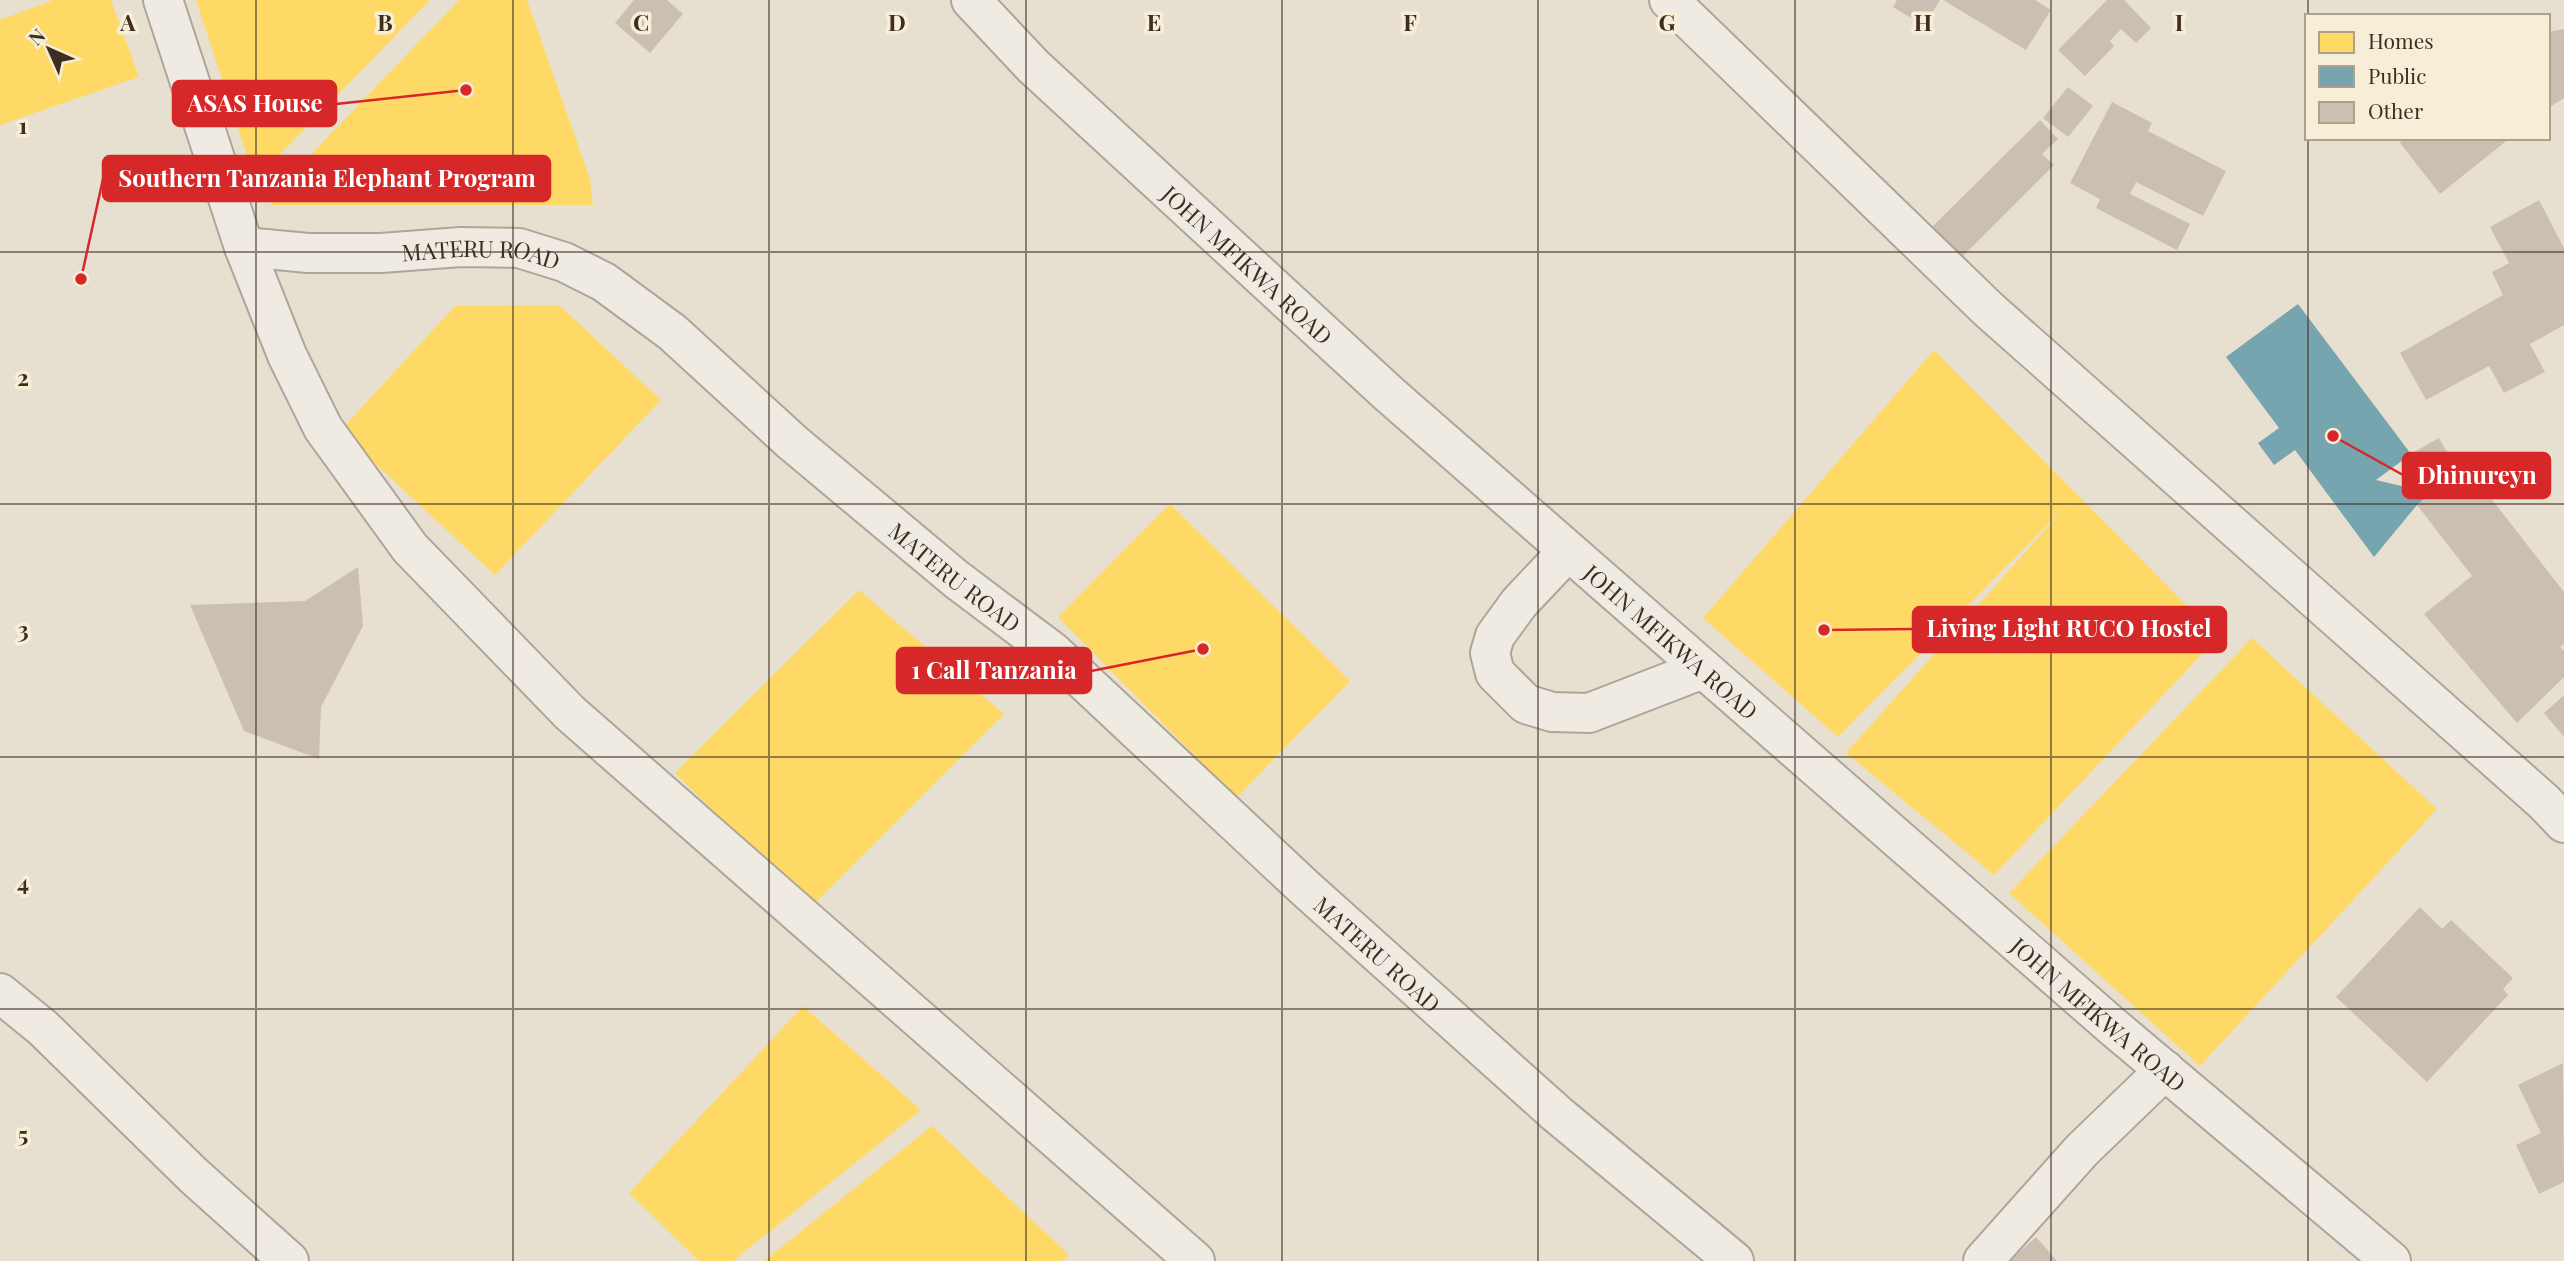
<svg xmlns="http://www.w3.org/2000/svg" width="2564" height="1261" font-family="'Playfair Display',serif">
<rect width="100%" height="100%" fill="#e7e0d1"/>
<g fill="#ffd966">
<path d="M53,0H111L139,77L0,125V20Z"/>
<path d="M196,0H430L255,180Z"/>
<path d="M459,0H527L590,179L593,205H270L279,188Z"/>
<path d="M559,305L661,400L495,575L340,431L455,306Z"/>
<path d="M1934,350L2218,637L1994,875L1846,753L2068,504L1838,737L1703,618Z"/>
<path d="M1170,504L1350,681L1236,798L1058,617Z"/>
<path d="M859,590L1004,714L810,908L675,773Z"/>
<path d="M2252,638L2437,809L2200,1066L2009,893Z"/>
<path d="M803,1006L921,1110L733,1261H699L629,1193Z"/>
<path d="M932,1126L1069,1255L1062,1261H764Z"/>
</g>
<path fill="#76a5af" d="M2298,304L2411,454L2376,480L2431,493L2417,505L2374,557L2295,450L2274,465L2258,443L2279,428L2226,357Z"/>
<g fill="#cbbfb2">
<path d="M634,0H667L683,14L650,53L615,23Z"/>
<path d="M1897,0H1940L1924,26L1893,7Z"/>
<path d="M1943,0H2035L2051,10L2026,50Z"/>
<path d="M2107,0H2124L2151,28L2136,43L2121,29L2110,41L2114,46L2085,76L2058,50Z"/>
<path d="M2564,29V98L2548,108V32Z"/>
<path d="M2068,87L2093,106L2068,137L2043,118Z"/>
<path d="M2112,102L2152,123L2148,131L2226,171L2203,216L2136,182L2130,194L2190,224L2177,250L2096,208L2100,199L2070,183Z"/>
<path d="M2040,120L2058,139L2042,154L2054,165L1962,257L1932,227Z"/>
<path d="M2405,138H2510L2440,194L2400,143Z"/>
<path d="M2539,200L2564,248V325L2530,344L2545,372L2504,393L2489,366L2426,400L2400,353L2503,295L2492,272L2509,263L2490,227Z"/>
<path d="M2439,438L2458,471L2429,487L2411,454Z"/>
<path d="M2466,466L2564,592V644L2560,647L2564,651V677L2517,723L2424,614L2472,576L2417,505Z"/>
<path d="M358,567L363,626L321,707L319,759L244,731L190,605L305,601Z"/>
<path d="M2564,695V737L2544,713Z"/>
<path d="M2420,907L2442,929L2451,920L2513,978L2503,989L2508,995L2427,1082L2336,997Z"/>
<path d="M2563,1063L2564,1182L2539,1194L2516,1145L2541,1133L2518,1085Z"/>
<path d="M2036,1237L2057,1261H2010Z"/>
</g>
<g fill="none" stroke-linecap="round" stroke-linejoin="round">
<g stroke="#ada599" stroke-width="42">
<g id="minor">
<path d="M163,0L244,247L287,355L323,428L410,548L570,713L1195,1261"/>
<path id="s1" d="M971,0L1033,66L1389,394L2112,1026L2391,1261"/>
<path d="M1669,0L1988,309L2544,802L2564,823"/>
<path id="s2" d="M244,247L308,253H381L461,247L519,248L564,262L604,282L672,332L792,442L956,579L1053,652L1305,888L1557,1114L1734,1261"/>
<path d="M1568,551L1519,603L1495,636L1490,653L1495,673L1526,704L1552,712L1589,713L1703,669"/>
<path d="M0,993L43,1028L193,1175L289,1261"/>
<path d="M1983,1261L2082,1150L2165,1070"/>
</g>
</g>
<use href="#minor" stroke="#efebe3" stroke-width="38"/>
</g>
<path fill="none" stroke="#3d2e20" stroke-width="2" stroke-opacity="0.55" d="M256,0V1261M513,0V1261M769,0V1261M1026,0V1261M1282,0V1261M1538,0V1261M1795,0V1261M2051,0V1261M2308,0V16M2308,138V1261M0,252H2564M0,504H2564M0,757H2564M0,1009H2564"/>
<g text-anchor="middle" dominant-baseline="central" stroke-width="7" stroke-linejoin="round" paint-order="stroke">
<g font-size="23" fill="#3d2e20" stroke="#f7eed8">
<text stroke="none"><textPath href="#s2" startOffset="238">MATERU ROAD</textPath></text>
<text stroke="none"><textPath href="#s1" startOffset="383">JOHN MFIKWA ROAD</textPath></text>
<text stroke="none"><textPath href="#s2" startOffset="826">MATERU ROAD</textPath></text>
<text stroke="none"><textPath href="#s1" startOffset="950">JOHN MFIKWA ROAD</textPath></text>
<text stroke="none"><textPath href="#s2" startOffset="1393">MATERU ROAD</textPath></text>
<text stroke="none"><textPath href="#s1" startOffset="1517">JOHN MFIKWA ROAD</textPath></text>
</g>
</g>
<g font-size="23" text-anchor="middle" font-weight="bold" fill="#3d2e20" stroke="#f7eed8" stroke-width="7" stroke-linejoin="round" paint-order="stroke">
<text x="128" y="31">A</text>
<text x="385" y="31">B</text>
<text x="641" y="31">C</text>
<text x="897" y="31">D</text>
<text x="1154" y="31">E</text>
<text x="1410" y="31">F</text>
<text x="1667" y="31">G</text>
<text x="1923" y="31">H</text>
<text x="2179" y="31">I</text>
<text x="23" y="134">1</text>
<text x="23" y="386">2</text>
<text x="23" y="638">3</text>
<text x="23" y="891">4</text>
<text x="23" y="1143">5</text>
</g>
<path fill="none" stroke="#d62828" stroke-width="2.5" d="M466 90L336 104M81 279L103 179M2333 436L2403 475M1824 630L1913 629M1203 649L1091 671"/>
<g fill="#d62828" stroke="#f7eed8" stroke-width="2.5">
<circle cx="466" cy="90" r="7"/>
<circle cx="81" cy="279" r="7"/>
<circle cx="2333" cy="436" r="7"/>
<circle cx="1824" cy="630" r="7"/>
<circle cx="1203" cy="649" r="7"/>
</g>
<g fill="#d62828" stroke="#d62828" stroke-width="2.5">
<rect x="173" y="81" width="163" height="45" rx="7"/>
<rect x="103" y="156" width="447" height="45" rx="7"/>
<rect x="2403" y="453" width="147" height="45" rx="7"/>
<rect x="1913" y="607" width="313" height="45" rx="7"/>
<rect x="897" y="648" width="194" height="45" rx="7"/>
</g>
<g font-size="24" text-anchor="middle" font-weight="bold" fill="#fff">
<text x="255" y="112">ASAS House</text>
<text x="327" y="187">Southern Tanzania Elephant Program</text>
<text x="2477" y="484">Dhinureyn</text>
<text x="2069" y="637">Living Light RUCO Hostel</text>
<text x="994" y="679">1 Call Tanzania</text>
</g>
<rect x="2305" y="14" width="245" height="126" fill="#f7eed8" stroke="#ada18e" stroke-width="2"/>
<rect x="2319" y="32" width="35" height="21" fill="#ffd966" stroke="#ada18e" stroke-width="2"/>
<text x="2368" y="49" font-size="21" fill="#3d2e20">Homes</text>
<rect x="2319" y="66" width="35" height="21" fill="#76a5af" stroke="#ada18e" stroke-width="2"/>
<text x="2368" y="84" font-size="21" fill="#3d2e20">Public</text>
<rect x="2319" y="102" width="35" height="21" fill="#cbbfb2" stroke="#ada18e" stroke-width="2"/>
<text x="2368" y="119" font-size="21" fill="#3d2e20">Other</text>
<g transform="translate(49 49) rotate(315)" stroke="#f7eed8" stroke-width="5" paint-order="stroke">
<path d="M0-5L12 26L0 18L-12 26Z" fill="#3d2e20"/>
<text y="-10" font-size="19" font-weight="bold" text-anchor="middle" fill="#3d2e20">N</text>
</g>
</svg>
